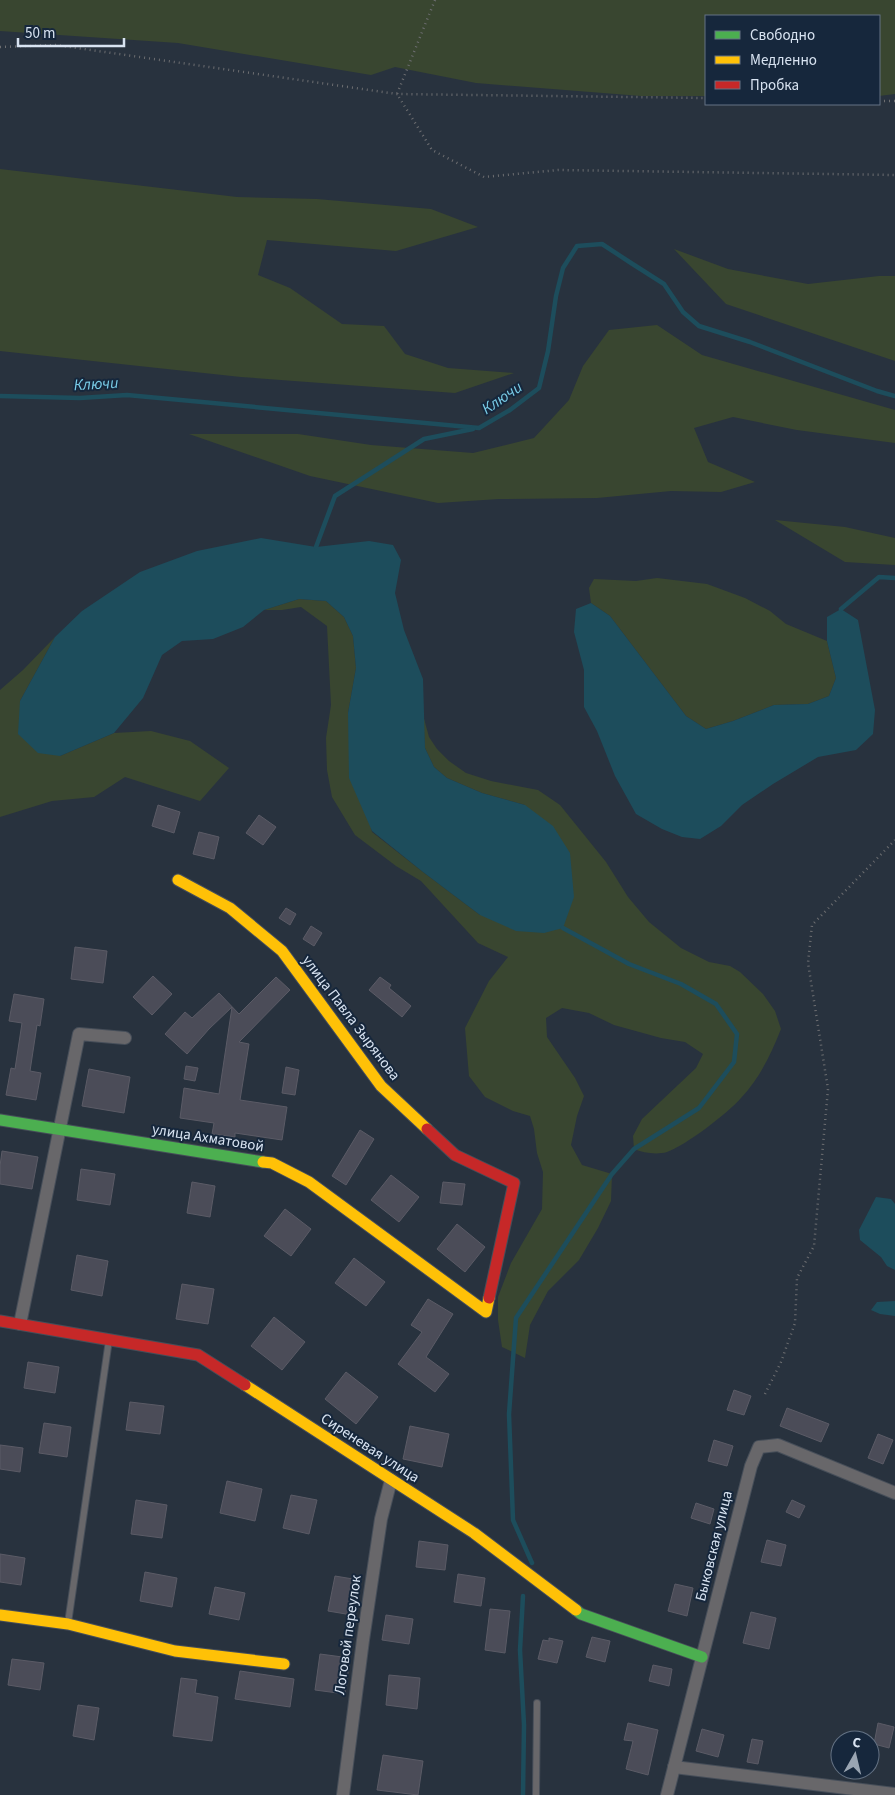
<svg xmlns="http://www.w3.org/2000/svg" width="895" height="1795" font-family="'Source Sans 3',sans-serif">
<rect width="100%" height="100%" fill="#28323e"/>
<g fill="#394630">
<path d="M0,0H895V94L879,96V16H706V96H641L476,83L395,67L371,75L178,43L0,31Z"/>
<path d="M0,169L237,197L317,199L431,209L478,227L396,251L267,240L258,275L290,288L342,324L384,326L405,354L448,368L514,373L455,393L241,377L0,351Z"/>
<path d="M674,249L728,269L808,284L879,276H895V361L726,304Z"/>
<path d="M657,325L702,355L895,410V443L797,430L733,417L694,428L708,462L755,482L721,492L671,491L597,498L499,499L438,503L310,476L189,434H298L371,445L473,453L534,438L569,400L583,366L609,330Z"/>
<path d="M775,520L845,527L895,538V565L845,562Z"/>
<path d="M657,578L707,584L745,598L770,611L786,624L827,641L836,678L829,696L808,704L774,705L733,721L706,729L686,716L610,616L591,603L589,588L594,579L636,581Z"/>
<path d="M299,599L326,601L344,617L353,636L356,668L348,713L372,832L423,872L480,915L525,805L482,793L447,778L434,767L425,748L423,715L429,737L437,749L449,761L466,773L491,781L538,790L560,805L606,862L628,897L649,922L681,948L709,962L730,966L740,972L763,994L775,1011L781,1029C771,1054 760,1078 741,1098C728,1113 685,1146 667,1152C657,1155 643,1153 634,1149L633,1136L642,1119L696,1068L703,1054L685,1042L661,1038L614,1025L589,1013L562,1008L546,1018L547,1037L575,1078L584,1096L577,1116L571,1145L582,1165L612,1174L611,1201L598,1228L579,1260L548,1291L530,1325L525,1358L502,1347L498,1320V1297L511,1263L542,1209L543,1172L537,1153L534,1129L530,1116L513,1111L485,1097L469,1076L465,1028L489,981L508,957L478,943L421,881L396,866L355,835L332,797L327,770L326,738L331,705L327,626L301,607L282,610H264Z"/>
<path d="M55,637L20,701L60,756L114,733L151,731L190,741L229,768L200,801L125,777L94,797L52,801L0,817V690L23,670Z"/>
</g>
<g fill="#1d4d5c">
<path d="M261,538L316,547L369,541L393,545L401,560L395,593L404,630L423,679L425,748L434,767L447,778L482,793L525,805L553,826L570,853L574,897L563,928L544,933L516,931L480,915L423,872L372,831L349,778L348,713L356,668L353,636L344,617L326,601L299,599L264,610L243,627L213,639L182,641L162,655L143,698L114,733L60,756L38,753L18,734L20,701L55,637L82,611L140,572L197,551Z"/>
<path d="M591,603L610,616L686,716L706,729L733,721L774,705L808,704L829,696L836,678L827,641V617L841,609L858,620L875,710L873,734L856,750L818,757L773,784L742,805L721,826L700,839L682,837L662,829L636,814L615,776L597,731L584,707V670L574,632L576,609Z"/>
<path d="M876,1197L891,1199L895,1204V1270L887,1266L881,1257L860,1240L859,1230Z"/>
<path d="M895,1301V1316L880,1314L871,1310L877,1302Z"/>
</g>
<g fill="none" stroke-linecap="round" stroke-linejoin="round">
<g stroke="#1d4d5c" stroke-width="4.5">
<path d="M0,396L80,398L127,395L479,428L510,410L539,388L548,351L556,296L563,268L577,246L602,244L631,263L664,284L683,312L699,326L750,342L877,391L895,396"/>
<path d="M316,547L335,496L424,439L473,429"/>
<path d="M841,609L879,577L895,578"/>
<path d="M532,1563L513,1520L509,1414L516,1318L612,1174L634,1149L699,1108L734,1062L737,1034L716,1004L681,984L629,964L563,928"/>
<path d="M523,1795L524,1725L520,1650L523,1596"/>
</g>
</g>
<g fill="#4b4c58" stroke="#5b5b66">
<path d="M158,805L180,812L174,833L152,826Z"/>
<path d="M259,815L276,827L263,845L246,833Z"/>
<path d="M199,832L219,837L214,859L193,854Z"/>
<path d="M286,908L296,914L290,925L279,918Z"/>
<path d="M311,926L322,933L314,946L303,939Z"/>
<path d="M75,947L107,951L103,983L71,979Z"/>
<path d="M153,976L172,994L152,1015L133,997Z"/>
<path d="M276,977L290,990L239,1042L249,1044L240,1100L287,1107L282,1140L235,1133V1137L212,1134L214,1123L180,1118L184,1088L219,1094L232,1007L209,1029L187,1054L165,1034L185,1012L192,1018L219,993L239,1014Z"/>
<path d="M380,977L391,985L389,988L411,1006L402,1017L369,990Z"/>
<path d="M14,994L44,999L40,1026L37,1025L30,1071L41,1073L36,1100L6,1095L11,1068L15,1069L22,1023L9,1021Z"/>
<path d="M186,1066L198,1068L195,1081L184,1079Z"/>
<path d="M286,1067L299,1070L295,1095L282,1093Z"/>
<path d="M89,1069L130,1077L124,1113L82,1106Z"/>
<path d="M360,1130L374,1139L346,1185L332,1176Z"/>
<path d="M2,1151L38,1157L32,1189L0,1184V1166Z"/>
<path d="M81,1169L115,1174L110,1205L77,1200Z"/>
<path d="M391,1175L419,1197L399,1222L371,1200Z"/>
<path d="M192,1182L215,1186L210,1217L187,1213Z"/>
<path d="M443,1182L465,1184L462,1205L440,1203Z"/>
<path d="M285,1209L311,1229L291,1256L264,1236Z"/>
<path d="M457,1224L485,1247L465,1272L437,1249Z"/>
<path d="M77,1255L108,1261L102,1296L71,1290Z"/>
<path d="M354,1258L385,1282L366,1306L335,1283Z"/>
<path d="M182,1284L214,1289L208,1324L176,1319Z"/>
<path d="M428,1299L453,1314L426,1357L449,1374L435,1392L398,1364L422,1332L411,1325Z"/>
<path d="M274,1317L305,1342L282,1370L251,1346Z"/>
<path d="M28,1362L59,1367L55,1393L24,1388Z"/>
<path d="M346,1372L378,1397L356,1424L325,1399Z"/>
<path d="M734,1390L751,1396L744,1415L727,1410Z"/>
<path d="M130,1402L164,1406L160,1434L126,1430Z"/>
<path d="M787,1408L829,1424L821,1442L780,1426Z"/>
<path d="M44,1423L71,1427L67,1457L39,1453Z"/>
<path d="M410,1426L449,1434L442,1467L403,1459Z"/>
<path d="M878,1434L893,1440L883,1464L868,1458Z"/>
<path d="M714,1440L733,1446L727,1466L708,1461Z"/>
<path d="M0,1445L23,1448L20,1472L0,1469Z"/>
<path d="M227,1481L262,1489L255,1521L220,1513Z"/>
<path d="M291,1495L317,1500L309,1534L283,1528Z"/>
<path d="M136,1500L167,1505L162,1538L131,1534Z"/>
<path d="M792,1500L805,1506L799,1518L786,1512Z"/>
<path d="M696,1503L714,1509L710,1524L691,1518Z"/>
<path d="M767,1540L786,1545L781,1566L761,1562Z"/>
<path d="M419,1541L448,1545L445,1570L416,1567Z"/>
<path d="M0,1554L25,1558L21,1585L0,1582Z"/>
<path d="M145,1572L177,1578L172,1607L140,1601Z"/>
<path d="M458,1574L485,1578L481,1606L454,1602Z"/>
<path d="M335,1576L359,1580L352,1615L328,1611Z"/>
<path d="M675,1584L693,1588L687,1616L668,1611Z"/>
<path d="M215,1587L245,1593L239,1620L209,1614Z"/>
<path d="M490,1609L510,1611L505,1653L485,1650Z"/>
<path d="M751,1612L776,1618L769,1649L743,1643Z"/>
<path d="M386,1615L413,1619L409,1644L382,1640Z"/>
<path d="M592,1637L610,1641L605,1662L586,1657Z"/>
<path d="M549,1638L563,1641L557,1663L538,1659L543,1640L549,1641Z"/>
<path d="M320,1654L350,1658L345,1694L315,1690Z"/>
<path d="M12,1659L44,1663L40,1690L8,1685Z"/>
<path d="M653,1665L672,1669L669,1686L649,1681Z"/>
<path d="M240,1671L294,1679L290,1707L235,1699Z"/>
<path d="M389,1675L420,1678L417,1709L386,1705Z"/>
<path d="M181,1678L197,1680L195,1693L218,1697L212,1741L173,1736Z"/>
<path d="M78,1705L99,1708L94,1740L73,1736Z"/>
<path d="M628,1723L658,1730L648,1775L626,1769L633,1741L624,1740Z"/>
<path d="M878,1723L894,1727L889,1748L874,1744Z"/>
<path d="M702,1729L724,1735L718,1757L696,1751Z"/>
<path d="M752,1739L763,1741L758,1764L747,1762Z"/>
<path d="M383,1755L423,1761L418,1795L377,1790Z"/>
</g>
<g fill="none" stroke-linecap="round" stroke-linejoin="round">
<g stroke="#464e59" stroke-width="8">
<g id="lane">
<path d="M68,1623L109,1340"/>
<path d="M536,1795L537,1703"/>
</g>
</g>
<g stroke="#464e59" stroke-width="14">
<g id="street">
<path d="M20,1324L79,1034L125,1038"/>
<path d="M674,1767L895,1794"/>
<path d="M343,1795L363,1640L381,1519L391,1480"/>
<path d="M667,1795L751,1466L759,1447L778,1445L895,1493"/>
</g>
</g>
<g stroke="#464e59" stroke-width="13">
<g id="fast">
<path d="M0,1120L263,1162"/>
<path d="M576,1610L581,1614L702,1657"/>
</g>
</g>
<g stroke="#464e59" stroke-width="13">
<g id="slow">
<path d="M178,880L230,908L282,951L381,1086L427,1129"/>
<path d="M263,1162L272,1163L309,1182L486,1312L489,1298"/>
<path d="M245,1385L474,1533L576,1610"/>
<path d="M0,1615L68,1624L175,1651L284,1664"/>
</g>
</g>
<g stroke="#464e59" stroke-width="13">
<g id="jam">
<path d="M427,1129L455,1155L514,1183L489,1298"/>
<path d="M0,1321L198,1355L245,1385"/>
</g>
</g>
<g stroke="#6d6e71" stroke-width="2.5" stroke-dasharray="1 4" stroke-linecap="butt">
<path d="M435,0L397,94L432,150L484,177L558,170L895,175"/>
<path d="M0,47L56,45L397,94L706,98"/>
<path d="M879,101H895"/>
<path d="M765,1394L781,1362L795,1323L797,1278L814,1246L828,1089L808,963L812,925L895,840"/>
</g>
<use href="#lane" stroke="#68676a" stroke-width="6"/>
<use href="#street" stroke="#68676a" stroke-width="12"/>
<use href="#fast" stroke="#4caf50" stroke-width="11"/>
<use href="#slow" stroke="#ffc107" stroke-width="11"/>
<use href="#jam" stroke="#c62828" stroke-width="11"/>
</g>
<g text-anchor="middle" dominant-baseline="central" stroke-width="4" stroke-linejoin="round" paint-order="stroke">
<g font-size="15" fill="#d8e3f1" stroke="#16273c">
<text transform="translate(351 1018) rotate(53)">улица Павла Зырянова</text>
<text transform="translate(208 1138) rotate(9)">улица Ахматовой</text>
<text transform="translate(370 1448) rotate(33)">Сиреневая улица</text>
<text transform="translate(714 1546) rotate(-76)">Быковская улица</text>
<text transform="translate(348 1635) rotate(-82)">Логовой переулок</text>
</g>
<g font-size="16" font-style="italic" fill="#79cce7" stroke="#16273c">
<text transform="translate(96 384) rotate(-3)">Ключи</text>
<text transform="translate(502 398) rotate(-34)">Ключи</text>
</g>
</g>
<rect x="705" y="15" width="175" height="90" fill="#16273c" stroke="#647284"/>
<rect x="715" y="31" width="25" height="8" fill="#4caf50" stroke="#647284"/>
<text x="750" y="40" font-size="15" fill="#d8e3f1">Свободно</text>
<rect x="715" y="56" width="25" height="8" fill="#ffc107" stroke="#647284"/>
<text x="750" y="65" font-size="15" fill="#d8e3f1">Медленно</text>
<rect x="715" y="81" width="25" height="8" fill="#c62828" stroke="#647284"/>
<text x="750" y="90" font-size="15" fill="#d8e3f1">Пробка</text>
<g transform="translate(855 1755) rotate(8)"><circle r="24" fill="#16273c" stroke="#647284"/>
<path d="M0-4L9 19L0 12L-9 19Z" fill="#9aa5b2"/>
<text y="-8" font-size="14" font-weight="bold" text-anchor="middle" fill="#d8e3f1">С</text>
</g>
<path d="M18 38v8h106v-8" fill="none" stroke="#d8e3f1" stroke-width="2.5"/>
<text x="25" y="38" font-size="15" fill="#d8e3f1" stroke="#16273c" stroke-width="4" paint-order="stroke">50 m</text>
</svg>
